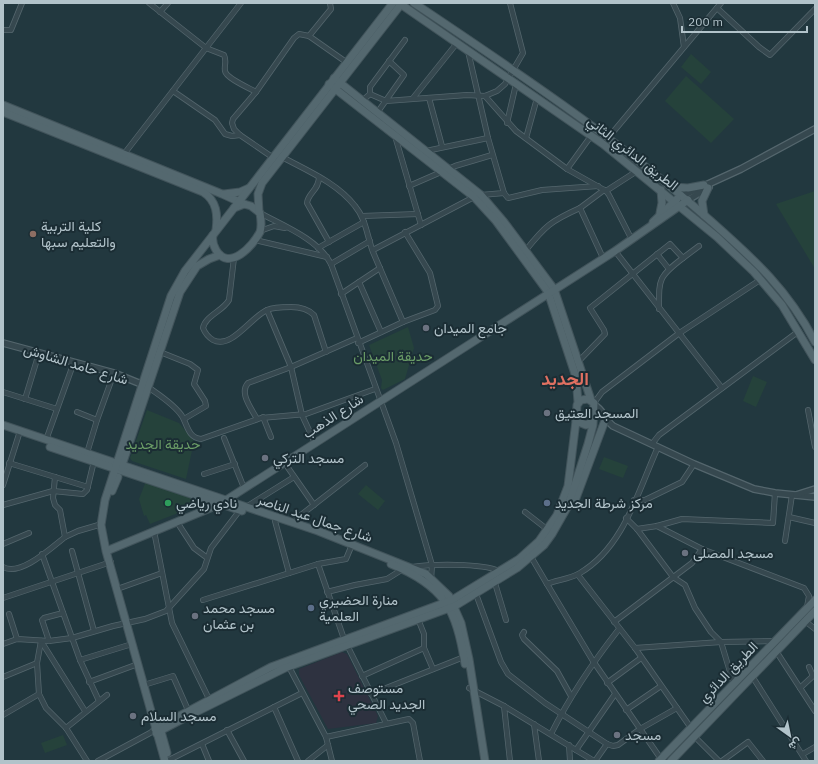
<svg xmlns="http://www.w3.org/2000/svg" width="818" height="764" font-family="'IBM Plex Sans',Vazirmatn,sans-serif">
<rect width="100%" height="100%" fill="#22383f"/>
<path fill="#2e3240" d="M342,652L347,654L378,716L376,723L328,729L299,675V669Z"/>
<g fill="#25423b">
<path d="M691,54L711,72L701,84L681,67Z"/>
<path d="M686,76L734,119L711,143L665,101Z"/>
<path d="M815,191V269L776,204Z"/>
<path d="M408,327L414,348L405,379L383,390L381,388L382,380L369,345Z"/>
<path d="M753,376L767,382L756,407L743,401Z"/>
<path d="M147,410L179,423L194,441L186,479L132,461L130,458Z"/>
<path d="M604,457L628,466L623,478L599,469Z"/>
<path d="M146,481L198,500L196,506L150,524L146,515L144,516L139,499Z"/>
<path d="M366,485L385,501L378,510L358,494Z"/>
<path d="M63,735L67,745L45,753L41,743Z"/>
</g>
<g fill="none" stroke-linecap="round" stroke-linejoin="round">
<g stroke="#54666d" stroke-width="6">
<g id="minor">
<path d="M241,3L206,48L224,55C227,61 224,65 225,71C226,78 249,88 256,92"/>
<path d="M673,3L680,18L684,47"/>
<path d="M717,8L759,47L770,55L815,9"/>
<path d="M160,12L168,3"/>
<path d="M3,30H11L22,3"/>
<path d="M309,36L331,9L330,3"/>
<path d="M173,91L215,120L225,134L232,136L240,135"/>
<path d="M370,94V87L405,40"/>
<path d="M485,96L516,131L567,169L606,191L609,195L632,240"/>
<path d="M413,98L457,43"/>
<path d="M429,98L442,146"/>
<path d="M362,101L370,94L386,101L467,95L485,96L497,91L505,84L523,53L510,3"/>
<path d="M377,113L404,75L389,61"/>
<path d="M507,123L516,84"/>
<path d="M395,136L421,225"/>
<path d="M526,138L537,98"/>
<path d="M603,144L721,3"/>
<path d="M426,151L488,138"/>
<path d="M124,154L206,48L149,3"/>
<path d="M282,157C308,171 337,183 355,206C366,219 367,236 373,252C383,275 393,299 403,322L358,343"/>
<path d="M275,159L240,135L234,129L232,123L233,119L256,92L294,38L299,34L309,36L346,62"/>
<path d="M567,169L591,136"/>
<path d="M319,177C319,190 308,193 307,203L329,242"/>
<path d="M409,186L455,166L492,155"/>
<path d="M606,191L637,171"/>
<path d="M504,193L508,198L542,190L598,186"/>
<path d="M260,213C284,226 318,239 331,264L396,443L432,565L431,580"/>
<path d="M362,216L418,214"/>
<path d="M260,231L274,226L285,228"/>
<path d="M255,240L327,257"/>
<path d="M318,248L364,222"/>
<path d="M373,250L474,197L481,195L504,193L488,138L468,51"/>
<path d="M526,250C545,226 551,221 580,208"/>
<path d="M615,251L722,388"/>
<path d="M657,254L669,269"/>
<path d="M234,258L229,300C223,311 205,316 203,328C205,333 208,337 213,340C231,350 251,317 267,310C274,307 284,307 291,307C300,307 308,309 314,315L326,352"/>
<path d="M603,258L580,208L604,190"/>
<path d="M683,258L699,246"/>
<path d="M331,264L370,241"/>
<path d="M359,282L381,332"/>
<path d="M341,294L380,268"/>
<path d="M267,310L291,367L302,415L315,443"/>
<path d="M403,322L435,310L438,306L430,273L405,232"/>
<path d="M160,352L190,364L198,370L194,384L205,401L206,406L184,419"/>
<path d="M578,362L605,334L604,330L590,308L670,244L683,258C658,277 659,279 659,309"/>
<path d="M148,387C159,395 174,404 182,416C187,424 188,438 201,439L261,418L306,414L375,389"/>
<path d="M3,392L57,409"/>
<path d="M25,399L39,353"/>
<path d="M594,403L602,392L678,334L760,280"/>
<path d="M808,410L815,447"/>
<path d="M77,412L97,420L114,373"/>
<path d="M263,417L271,437"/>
<path d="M257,419C251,408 239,393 248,383L291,367L357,338"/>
<path d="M224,438L244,488"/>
<path d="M46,440L74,362"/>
<path d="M652,444L659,435L799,331"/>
<path d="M87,453L97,420"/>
<path d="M284,462L314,505"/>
<path d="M9,463L88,487"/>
<path d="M204,474L235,464"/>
<path d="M55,477L53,498L55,505L60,510L65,537L78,531L102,524"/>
<path d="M3,485L20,431"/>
<path d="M634,500H645L682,482L694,464"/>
<path d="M3,505L53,491L83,494L87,490L94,461"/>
<path d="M246,507L294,477"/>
<path d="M525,512L548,530"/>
<path d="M789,517L815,523"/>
<path d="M626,518L637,529L673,577L685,585L695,608L711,632L721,642L734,685"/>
<path d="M275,521L289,573"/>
<path d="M177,522L194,548L206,557"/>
<path d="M292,522L365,465"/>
<path d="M637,529L657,526L682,519L773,523L775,493"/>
<path d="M154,531L172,623L209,699"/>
<path d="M785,541L792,495"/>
<path d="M3,544L29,533"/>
<path d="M702,549L804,588L809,596L807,607"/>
<path d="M72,551L94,631"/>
<path d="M42,554L80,660L99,701"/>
<path d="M530,555L547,584C557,580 570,579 580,573C624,547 638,491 658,447"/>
<path d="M318,564L344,639"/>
<path d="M3,567C20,577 51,548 65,537"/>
<path d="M412,567C432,564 482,563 499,571"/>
<path d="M578,575L635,648L691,728"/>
<path d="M495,583L506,620"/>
<path d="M547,584L593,661L661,759"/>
<path d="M120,588L162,573"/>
<path d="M327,592L355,585L387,579L403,569"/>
<path d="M476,594L501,662L508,674L545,703L607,744L613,746L618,745L640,729L677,708"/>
<path d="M3,598L111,562"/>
<path d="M203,600L318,564L346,559L351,547"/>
<path d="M9,614L17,639"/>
<path d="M418,619L424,634V648L433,669"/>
<path d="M805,621L815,629"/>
<path d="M614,622L692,563L702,549L657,526"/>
<path d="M524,632L522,635L524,639L557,671L571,696"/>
<path d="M41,641L37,663L39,694L46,708L66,728L87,761"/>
<path d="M41,641L85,711"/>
<path d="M49,641L42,620L44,618L63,613"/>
<path d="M3,644L17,639L49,641L72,638L113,626L145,619L166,611L204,569L211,548L240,510"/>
<path d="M347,645L386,723"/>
<path d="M635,648L721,642L776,641"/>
<path d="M776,651L815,711"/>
<path d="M80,660L132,644"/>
<path d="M288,665L326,737L332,761"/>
<path d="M362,676L424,648"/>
<path d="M752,676L806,761"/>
<path d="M3,677L37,663"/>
<path d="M89,682L138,664"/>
<path d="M607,683L641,658"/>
<path d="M147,684L173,676L188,710"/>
<path d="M469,688L504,706L594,761"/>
<path d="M800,688L813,676L809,667"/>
<path d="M371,694L464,657"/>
<path d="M504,706L510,761"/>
<path d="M274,707L298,761"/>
<path d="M626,710L661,686"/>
<path d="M3,715L39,694"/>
<path d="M534,724L539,761"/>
<path d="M66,728L107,695"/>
<path d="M227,730L244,761"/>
<path d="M551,734C570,696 593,662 619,629"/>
<path d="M694,736L719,761"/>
<path d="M326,737L409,719L413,723L420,761"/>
<path d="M202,744L209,761"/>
<path d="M569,745L570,761"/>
<path d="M576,750L615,694"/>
<path d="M803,754L815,747"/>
<path d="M169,760L302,693"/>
<path d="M98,761L150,733L155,729"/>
<path d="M308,761L328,745"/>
<path d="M595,761L607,744"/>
<path d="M722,761L748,742L763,761"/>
</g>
</g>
<g stroke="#54666d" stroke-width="8">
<g id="tertiary">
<path d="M682,196L741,169L815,129"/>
<path d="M688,200L709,187"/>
<path d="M3,343L114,373L146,386"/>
<path d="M594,405C603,409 605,420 613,426L694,464L754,489L775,493L815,497"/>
<path d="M796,495L815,489"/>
</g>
</g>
<g stroke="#42545b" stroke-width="9">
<g id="primary">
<path d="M399,3L603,144L717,237L754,272L782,305L815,360"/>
<path d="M414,3C514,70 614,137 704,215C750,256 786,286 815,342"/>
<path d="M334,78L481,195L504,222L554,289L591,400"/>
<path d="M329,84L474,197L496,221L548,292L576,377L578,402"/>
<path d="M3,105L222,194L244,204"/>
<path d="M3,112L203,192C217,201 218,215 216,230"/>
<path d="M673,187L688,188L704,185"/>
<path d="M224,194L240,192L249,188"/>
<path d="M244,204L251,206L260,213C261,219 262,226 260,232C253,246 229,272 216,250C213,245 212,240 213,235L234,208Z"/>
<path d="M234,208L393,3"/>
<path d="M259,212L258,194L262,183L402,3"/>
<path d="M660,213L662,203L661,190"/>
<path d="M704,215L702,201L708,188"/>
<path d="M653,222L677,199"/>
<path d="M3,425L318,531L426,574L449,596L461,623L469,659L485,761"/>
<path d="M50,447L242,511"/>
<path d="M121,468L180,292L197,266L209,259L220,255"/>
<path d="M112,491L118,477"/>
<path d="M570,505L576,498L604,423"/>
<path d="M109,550L220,504L615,251L688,200"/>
<path d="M391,564C444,586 456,608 465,664"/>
<path d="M160,728L167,753"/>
<path d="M155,729L271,667L452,600L519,559L539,541L557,515L568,486L576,421"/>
<path d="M156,733L196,712L285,668L455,606L517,568L544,545L552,534L568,506L588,444L593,425L594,403L588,399L581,400L577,405L576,421L586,425L592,422"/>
<path d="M165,761L106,551L101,525L105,500L171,296L185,271L213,235"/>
<path d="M659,761L815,600"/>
<path d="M671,761L815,611"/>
</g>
</g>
<use href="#minor" stroke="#36484f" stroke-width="4.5"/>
<use href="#tertiary" stroke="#36484f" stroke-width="5.5"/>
<use href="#primary" stroke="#54686f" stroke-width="7"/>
</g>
<circle fill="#8d6e63" stroke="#1b2d34" stroke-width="1.5" cx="33" cy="234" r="4"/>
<g fill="#6b7280" stroke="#1b2d34" stroke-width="1.5">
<circle cx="426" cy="328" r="4"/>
<circle cx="547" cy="413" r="4"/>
<circle cx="265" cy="458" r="4"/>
<circle cx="685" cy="553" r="4"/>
<circle cx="195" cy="616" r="4"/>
<circle cx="133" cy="716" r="4"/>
<circle cx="617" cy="735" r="4"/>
</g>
<circle fill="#2e9e5b" stroke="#1b2d34" stroke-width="1.5" cx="168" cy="503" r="4"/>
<g fill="#5c6f8a" stroke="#1b2d34" stroke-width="1.5">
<circle cx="547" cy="503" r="4"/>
<circle cx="311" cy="608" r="4"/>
</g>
<path fill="#e0444e" stroke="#1b2d34" stroke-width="1.5" d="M337 690h4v4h4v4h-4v4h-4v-4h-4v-4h4z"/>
<g text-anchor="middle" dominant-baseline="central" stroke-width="4" stroke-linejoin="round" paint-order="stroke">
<g font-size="14" fill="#b2c3ca" stroke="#1b2d34">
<text transform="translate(633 153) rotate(38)">الطريق الدائري الثاني</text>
<text transform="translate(76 364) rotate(17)">شارع حامد الشاوش</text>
<text transform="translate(333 416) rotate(-33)">شارع الذهب</text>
<text transform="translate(315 518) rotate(19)">شارع جمال عبد الناصر</text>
<text transform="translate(728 672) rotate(-46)">الطريق الدائري</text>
</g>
<g font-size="14" fill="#b2c3ca" stroke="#1b2d34" text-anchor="start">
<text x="41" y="226">كلية التربية<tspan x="41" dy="16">والتعليم سبها</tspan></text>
<text x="434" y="328">جامع الميدان</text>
<text x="555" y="413">المسجد العتيق</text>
<text x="273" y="458">مسجد التركي</text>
<text x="176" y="503">نادي رياضي</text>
<text x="555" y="503">مركز شرطة الجديد</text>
<text x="693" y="553">مسجد المصلى</text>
<text x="319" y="600">منارة الحضيري<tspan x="319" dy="16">العلمية</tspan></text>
<text x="203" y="608">مسجد محمد<tspan x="203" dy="16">بن عثمان</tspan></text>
<text x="348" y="688">مستوصف<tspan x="348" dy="16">الجديد الصحي</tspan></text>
<text x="141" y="716">مسجد السلام</text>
<text x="625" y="735">مسجد</text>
</g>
<g font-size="14" fill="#6b9d67" stroke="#1b2d34">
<text x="393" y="356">حديقة الميدان</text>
<text x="163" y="444">حديقة الجديد</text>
</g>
<g font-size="18" font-weight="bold" fill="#e07061" stroke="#1b2d34">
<text x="565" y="378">الجديد</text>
</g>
</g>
<rect width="818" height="764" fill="none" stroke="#b2c3ca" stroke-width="8"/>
<g transform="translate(790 736) rotate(147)" stroke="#1b2d34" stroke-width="3" paint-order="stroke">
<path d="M0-3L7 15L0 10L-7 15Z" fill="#b2c3ca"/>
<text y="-6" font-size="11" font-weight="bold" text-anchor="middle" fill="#b2c3ca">ش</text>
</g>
<path d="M682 26v6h125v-6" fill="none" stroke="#b2c3ca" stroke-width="2"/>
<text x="688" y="26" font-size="12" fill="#b2c3ca" stroke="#1b2d34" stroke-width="3" paint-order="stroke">200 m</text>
</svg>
